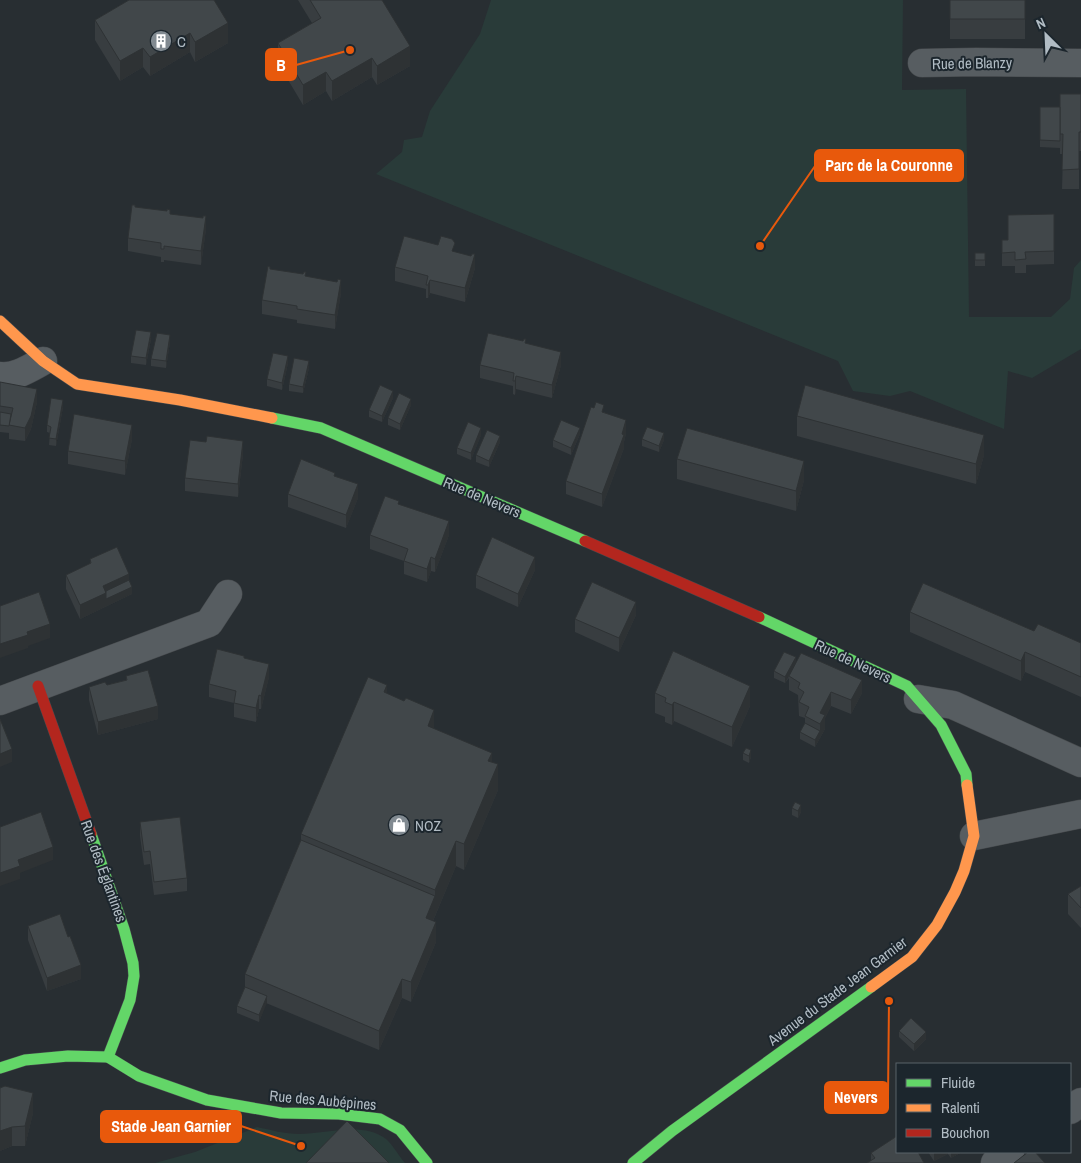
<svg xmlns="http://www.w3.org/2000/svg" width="1081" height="1163" font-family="'Archivo Narrow',sans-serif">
<rect width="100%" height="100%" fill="#282e32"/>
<g fill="#293b39">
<path d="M491,0H903L902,90L966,89L969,317H1051L1070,299L1074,268L1081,260V349L1032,378L1008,371L1004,429L910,391L890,396L853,391L838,361L376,174L402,152L404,140L422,137L430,111L480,34Z"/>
<path d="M257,1127C271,1130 285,1134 299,1134C326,1134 363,1121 386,1139C393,1145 399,1156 405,1163H155L195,1152Z"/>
</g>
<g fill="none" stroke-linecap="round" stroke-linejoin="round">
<g stroke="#464a4d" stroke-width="29">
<g id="street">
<path d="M922,63L976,62L1081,63"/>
<path d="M0,376C15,378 30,368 43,361"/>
<path d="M918,699L953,705L1081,763"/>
<path d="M0,701L209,623L228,594"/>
<path d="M974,836L1081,814"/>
<path d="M1070,1110L1081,1102"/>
<path d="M995,1163L1010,1152"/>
</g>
</g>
<g stroke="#464a4d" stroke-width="12">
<g id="fast">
<path d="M272,418L321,428L585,541"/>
<path d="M759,617L907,686L941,725L966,774L967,785"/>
<path d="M91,834L124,929L133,963L134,976L130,1000L108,1057"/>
<path d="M0,1068L25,1060L68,1056L108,1057L139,1076L207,1100L281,1113L339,1114L380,1119L400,1130L427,1163"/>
<path d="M633,1163L672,1131L871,987"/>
</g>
</g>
<g stroke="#464a4d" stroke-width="12">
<g id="slow">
<path d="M0,321L43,361L77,384L180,400L272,418"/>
<path d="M871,987L912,957L937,925L955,892L964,871L974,836L967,785"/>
</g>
</g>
<g stroke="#464a4d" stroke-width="12">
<g id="jam">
<path d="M585,541L759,617"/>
<path d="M38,686L91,834"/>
</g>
</g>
<use href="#street" stroke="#575d61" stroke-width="28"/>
<use href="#fast" stroke="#63d668" stroke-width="11"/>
<use href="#slow" stroke="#ff974d" stroke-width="11"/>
<use href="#jam" stroke="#b3261e" stroke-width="11"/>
</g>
<g fill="#383d40">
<path d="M129,0L228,43L195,62L190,52L150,76L143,67L120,81L95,40V20Z"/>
<path d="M298,0H382L410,66L377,85L372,77L332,101L326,91L303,105L278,63V43L312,23Z"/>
<rect x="950" y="0" width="75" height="39"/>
<path d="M1081,94V151H1079V189H1062L1063,154H1060V148L1040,147V107H1060Z"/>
<path d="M135,207L170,214L206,229L201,265L164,260V262H161V257L128,251V238Z"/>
<path d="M1054,214V264L1026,265V273H1015V266H1002V240H1008Z"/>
<path d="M455,252L475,268L465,302L430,293L428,298H426V289L395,281V267Z"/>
<rect x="975" y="253" width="10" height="13"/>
<path d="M270,269L306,277L341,293L335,329L297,323V320L262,314V300Z"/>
<path d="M151,339L146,365L131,363V356Z"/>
<path d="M170,342L166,368L151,366V359Z"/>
<path d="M526,344L561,365L552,398L516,389L515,395L513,394V386L480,378V365Z"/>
<path d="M288,363L282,390L267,386V379Z"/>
<path d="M309,368L303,393L289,391V384Z"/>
<path d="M0,382L37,402L31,429L25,441L9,439V433L0,432Z"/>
<path d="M393,398L382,422L369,417V410Z"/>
<path d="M411,405L400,430L388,425V418Z"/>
<path d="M63,407L56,446L49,445L50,433L47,432V425Z"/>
<path d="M604,412L626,433L624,442V448L602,507L566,494V481Z"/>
<path d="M797,416L984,455L976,484L797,436Z"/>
<path d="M580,434L571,455L553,447V440Z"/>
<path d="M481,435L471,460L457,454V448Z"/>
<path d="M132,439L125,475L68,464V451Z"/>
<path d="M642,439L664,440L659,452L642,446Z"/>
<path d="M206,442L243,454L238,497L185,491V478Z"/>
<path d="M500,442L489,467L476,462V455Z"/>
<path d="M677,459L804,480L796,511L677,479Z"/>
<path d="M288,494L358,498L346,528L288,507Z"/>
<path d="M399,504L449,535L435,572L431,571L427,582L404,574V561L370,549V535Z"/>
<path d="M90,559L129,580L132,594L80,619L66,589V575L90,564Z"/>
<path d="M535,570L518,607L476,588V575Z"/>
<path d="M910,612L1034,631L1081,643V697L1025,672L1021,681L910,632Z"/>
<path d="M636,615L619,652L575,632V619Z"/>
<path d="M244,658L269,677L261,709H259L256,722L234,717V703L209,697V684Z"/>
<path d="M796,662L862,693L851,714L831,706L825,718V729L815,747L800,739V732L805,723V718L799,716L798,695L789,690V678L785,683L774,678V671Z"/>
<path d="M126,676L158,719L98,735L89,700V687L107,685L126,680Z"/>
<path d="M655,693L750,706L732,747L674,721L672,725L665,722V717L655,713Z"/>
<path d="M387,694L434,729L492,762L498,790L464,870L456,866L433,921L436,942L411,1002L402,998L379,1050L266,1003L259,1022L237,1013V1006L245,987V974L301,840V834Z"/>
<path d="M743,753L751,757L749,763L743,760Z"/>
<path d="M792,808L801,812L798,818L792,815Z"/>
<path d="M140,822L187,878V891L154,895L150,864L144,865L140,836Z"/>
<path d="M1081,886V928L1068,914V894Z"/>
<path d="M28,926L68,937L81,979L47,991L28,940Z"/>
<path d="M899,1031L926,1039L914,1051L899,1037Z"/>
<path d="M0,1088L33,1113L25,1146H12L0,1151Z"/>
<path d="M928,1152H962L951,1158L948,1154L934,1161Z"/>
<path d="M871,1153L924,1163L871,1161Z"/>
</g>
<g fill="#2e3234">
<path d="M228,23V43L195,62V42Z"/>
<path d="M190,33V52L150,76V57Z"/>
<path d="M410,46V66L377,85V66Z"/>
<path d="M143,48V67L120,81V61Z"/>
<path d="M372,58V77L332,101V81Z"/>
<path d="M326,72V91L303,105V85Z"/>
<path d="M206,216V229L201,265V251Z"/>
<path d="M475,254V268L465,302V288Z"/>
<path d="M341,280V293L335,329V315Z"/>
<path d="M430,280V293L428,298V285Z"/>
<path d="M151,332V339L146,365V358Z"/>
<path d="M170,335V342L166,368V361Z"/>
<path d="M561,352V365L552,398V385Z"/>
<path d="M288,356V363L282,390V383Z"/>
<path d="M309,361V368L303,393V387Z"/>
<path d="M516,376V389L515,395V381Z"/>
<path d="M37,389V402L31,429L25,441V428Z"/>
<path d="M393,391V398L382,422V416Z"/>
<path d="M411,399V405L400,430V424Z"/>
<path d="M63,400V407L56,446V439Z"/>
<path d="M626,420V433L624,442V448L602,507V494Z"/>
<path d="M132,425V439L125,475V461Z"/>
<path d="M481,428V435L471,460V453Z"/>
<path d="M580,428V434L571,455V448Z"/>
<path d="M664,433V440L659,452V446Z"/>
<path d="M984,435V455L976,484V464Z"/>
<path d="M500,436V442L489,467V461Z"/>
<path d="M243,441V454L238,497V484Z"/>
<path d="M804,461V480L796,511V491Z"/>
<path d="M358,484V498L346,528V515Z"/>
<path d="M449,521V535L435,572V559Z"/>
<path d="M431,557V571L427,582V569Z"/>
<path d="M535,557V570L518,607V594Z"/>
<path d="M129,574V587H132V594L80,619V605L103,586Z"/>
<path d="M636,602V615L619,652V638Z"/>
<path d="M50,624V638L28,646V648L0,658V644L27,632Z"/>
<path d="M1025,652V672L1021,681V661Z"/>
<path d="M796,657V664L785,683V677Z"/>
<path d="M269,664V677L261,709V696Z"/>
<path d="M862,680V693L851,714V700Z"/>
<path d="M387,685V711L384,692Z"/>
<path d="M750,686V706L732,747V727Z"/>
<path d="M831,692V706L825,718V729L815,747V740L820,731V713Z"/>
<path d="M259,695V709L256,722V708Z"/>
<path d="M674,702V721L672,725V705Z"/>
<path d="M158,706V719L98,735V722Z"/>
<path d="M434,710V735L428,726Z"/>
<path d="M12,749V762L0,767V754Z"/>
<path d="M751,750V757L749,763V756Z"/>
<path d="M492,753V778L488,761Z"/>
<path d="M498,764V790L464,870V844Z"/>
<path d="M801,805V812L798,818V811Z"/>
<path d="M456,841V866L435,916V890Z"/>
<path d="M53,847V860L20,873V879L0,886V873L18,860Z"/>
<path d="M435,896V916L426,937V918Z"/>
<path d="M436,922V942L411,1002V982Z"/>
<path d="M81,965V979L47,991V978Z"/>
<path d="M402,979V998L379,1050V1031Z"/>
<path d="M267,996V1003L259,1022V1015Z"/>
<path d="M926,1032V1039L914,1051V1044Z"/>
<path d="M33,1093V1113L25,1146V1126Z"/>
<path d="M12,1127V1146L0,1151V1131Z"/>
<path d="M934,1152H948V1154L934,1161Z"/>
<path d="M951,1152H962L951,1158Z"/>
</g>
<g fill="#41474a" stroke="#2e3234">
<path d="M129,0H214L228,23L195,42L190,33L150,57L143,48L120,61L95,20Z"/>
<path d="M310,0H382L410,46L377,66L372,58L332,81L326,72L303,85L278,43L321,18Z"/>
<rect x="950" y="0" width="75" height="19"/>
<path d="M1060,94H1081V132H1079V169L1062,170L1063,134H1060Z"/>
<path d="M1040,107H1060V141L1040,140Z"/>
<path d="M132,205H135V207L167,211V209L170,210V214L203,218V216H206L201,251L164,246V249H161V243L128,238Z"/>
<path d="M1054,214V251L1025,252L1026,259L1015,260V252L1002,253V240H1008V215Z"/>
<path d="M404,236L438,245L441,236L452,239L455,243L452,251L471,256L472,254H475L465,288L430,280L428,285H426L428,276L395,267Z"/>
<rect x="975" y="253" width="10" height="7"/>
<path d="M268,266L270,267V269L303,274L304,272H306L305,276L337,282L338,279L341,280L335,315L297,309V306L262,300Z"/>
<path d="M136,330L151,332L146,358L131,356Z"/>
<path d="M157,333L170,335L166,361L151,359Z"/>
<path d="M488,333L523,341L524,339H526L525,343L561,352L552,385L516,376L515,381H513L514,373L480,365Z"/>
<path d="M273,353L288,356L282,383L267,379Z"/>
<path d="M294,358L309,361L303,387L289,384Z"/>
<path d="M0,382L37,389L31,416L25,428L9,425L13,408L0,406Z"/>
<path d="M380,385L393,391L382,416L369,410Z"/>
<path d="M805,385L984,435L976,464L797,416Z"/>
<path d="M399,393L411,399L400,424L388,418Z"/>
<path d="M51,398L63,400L56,439L49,438L51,427L47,425Z"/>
<path d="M596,402L604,405L602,412L626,420L622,434L624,435L602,494L566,481L591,407L594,408Z"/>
<path d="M0,412L11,414L9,426L0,425Z"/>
<path d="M74,414L132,425L125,461L68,451Z"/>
<path d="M561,420L580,428L571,448L553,440Z"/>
<path d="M468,422L481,428L471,453L457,448Z"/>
<path d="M647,427L664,433L659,446L642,439Z"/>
<path d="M687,428L804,461L796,491L677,459Z"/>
<path d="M487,430L500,436L489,461L476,455Z"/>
<path d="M207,436L243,441L238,484L185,478L190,440L206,442Z"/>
<path d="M301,459L335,473L334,476L358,484L346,515L288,494Z"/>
<path d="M385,496L399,501L398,504L449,521L435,559L431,557L427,569L404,561L408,549L370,535Z"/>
<path d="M492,537L535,557L518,594L476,575Z"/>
<path d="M117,547L129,574L103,586L106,593L80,605L66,575L91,563L90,559Z"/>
<path d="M129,580L132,587L106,599V591Z"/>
<path d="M592,582L636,602L619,638L575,619Z"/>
<path d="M923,583L1034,631L1038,624L1081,643V677L1025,652L1021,661L910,612Z"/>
<path d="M39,592L50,624L27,632L28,635L0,644V606Z"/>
<path d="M217,649L244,656V658L269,664L261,696L259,695L256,708L234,703L236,691L209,684Z"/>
<path d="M673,651L750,686L732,727L674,702L672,705L665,702L666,698L655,693Z"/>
<path d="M784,652L796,657L785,677L774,671Z"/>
<path d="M801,653L862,680L851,700L831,692L820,713L825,715L820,724L805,716L809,707L799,702L804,692L798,688L800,683L789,676Z"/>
<path d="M148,670L158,706L98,722L89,687L105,682L107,685L127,680L126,676Z"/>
<path d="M368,677L387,685L384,692L404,701L406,698L434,710L428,726L492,753L488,761L498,764L464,844L456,841L435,890L301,834Z"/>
<path d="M0,719L12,749L0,754Z"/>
<path d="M805,723L820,731L815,740L800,732Z"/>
<path d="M746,748L751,750L749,756L743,753Z"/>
<path d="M795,802L801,805L798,811L792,808Z"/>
<path d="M41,812L53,847L18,860L20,866L0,873V827Z"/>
<path d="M180,817L187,878L154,882L150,851L144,852L140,822Z"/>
<path d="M301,840L435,896L426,918L436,922L411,982L402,979L379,1031L245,974Z"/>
<path d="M1081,886V908L1068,894Z"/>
<path d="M60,914L68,937L70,936L81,965L47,978L28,926Z"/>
<path d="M245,987L267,996L259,1015L237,1006Z"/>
<path d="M911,1018L926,1032L914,1044L899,1031Z"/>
<path d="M5,1086L33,1093L25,1126L12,1127L0,1131V1088Z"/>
<path d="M347,1121L389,1163H306Z"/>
<path d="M897,1136V1152H918L924,1163H867L875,1158L871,1153Z"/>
<path d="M1028,1152H1035L1045,1163H1014Z"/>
</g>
<defs>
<g id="building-disc" transform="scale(1.125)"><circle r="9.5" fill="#818a91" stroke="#1c262d"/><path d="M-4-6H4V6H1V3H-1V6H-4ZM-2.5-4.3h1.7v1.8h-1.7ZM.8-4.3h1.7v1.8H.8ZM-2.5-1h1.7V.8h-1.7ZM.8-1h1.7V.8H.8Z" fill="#fff"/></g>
<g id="shop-disc" transform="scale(1.125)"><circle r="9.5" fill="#818a91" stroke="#1c262d"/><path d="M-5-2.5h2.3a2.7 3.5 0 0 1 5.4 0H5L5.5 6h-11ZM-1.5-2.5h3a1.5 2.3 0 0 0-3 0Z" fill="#fff"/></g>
</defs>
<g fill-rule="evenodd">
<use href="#building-disc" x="161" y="41"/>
<use href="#shop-disc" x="399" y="825"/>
</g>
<g text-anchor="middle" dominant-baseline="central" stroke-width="4" stroke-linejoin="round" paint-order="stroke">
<g font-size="15" fill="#b1bcc4" stroke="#1c262d" text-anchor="start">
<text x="177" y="41">C</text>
<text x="415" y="825">NOZ</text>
</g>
<g font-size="15" fill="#b1bcc4" stroke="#1c262d">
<text transform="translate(972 63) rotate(-1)">Rue de Blanzy</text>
<text transform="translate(482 497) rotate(23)">Rue de Nevers</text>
<text transform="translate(853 661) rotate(25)">Rue de Nevers</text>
<text transform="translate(104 871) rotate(70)">Rue des Églantines</text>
<text transform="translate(837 991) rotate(-37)">Avenue du Stade Jean Garnier</text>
<text transform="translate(323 1100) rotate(5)">Rue des Aubépines</text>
</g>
</g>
<path fill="none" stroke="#e8590c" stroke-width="2" d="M350 50L296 65M760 246L815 166M889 1001L888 1098M301 1146L241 1126"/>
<g fill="#e8590c" stroke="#1c262d" stroke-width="2">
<circle cx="350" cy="50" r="5"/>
<circle cx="760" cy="246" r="5"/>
<circle cx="889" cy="1001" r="5"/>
<circle cx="301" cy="1146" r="5"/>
</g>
<g fill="#e8590c" stroke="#e8590c" stroke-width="2">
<rect x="266" y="49" width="30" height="31" rx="5"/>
<rect x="815" y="150" width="148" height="31" rx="5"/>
<rect x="825" y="1082" width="63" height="31" rx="5"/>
<rect x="101" y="1111" width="140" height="31" rx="5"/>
</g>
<g font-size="16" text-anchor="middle" font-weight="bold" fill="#fff">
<text x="281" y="71">B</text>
<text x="889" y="171">Parc de la Couronne</text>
<text x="856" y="1103">Nevers</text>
<text x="171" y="1132">Stade Jean Garnier</text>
</g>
<rect x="896" y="1063" width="175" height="90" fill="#1c262d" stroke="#586269"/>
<rect x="906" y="1079" width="25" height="8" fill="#63d668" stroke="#586269"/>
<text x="941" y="1088" font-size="15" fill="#b1bcc4">Fluide</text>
<rect x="906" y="1104" width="25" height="8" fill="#ff974d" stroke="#586269"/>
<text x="941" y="1113" font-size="15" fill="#b1bcc4">Ralenti</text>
<rect x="906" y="1129" width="25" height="8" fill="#b3261e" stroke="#586269"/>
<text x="941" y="1138" font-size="15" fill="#b1bcc4">Bouchon</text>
<g transform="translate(1046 35) rotate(336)" stroke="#1c262d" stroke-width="4" paint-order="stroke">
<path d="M0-4L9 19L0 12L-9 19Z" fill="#b1bcc4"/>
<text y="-8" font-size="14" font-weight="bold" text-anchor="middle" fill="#b1bcc4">N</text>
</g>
</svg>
